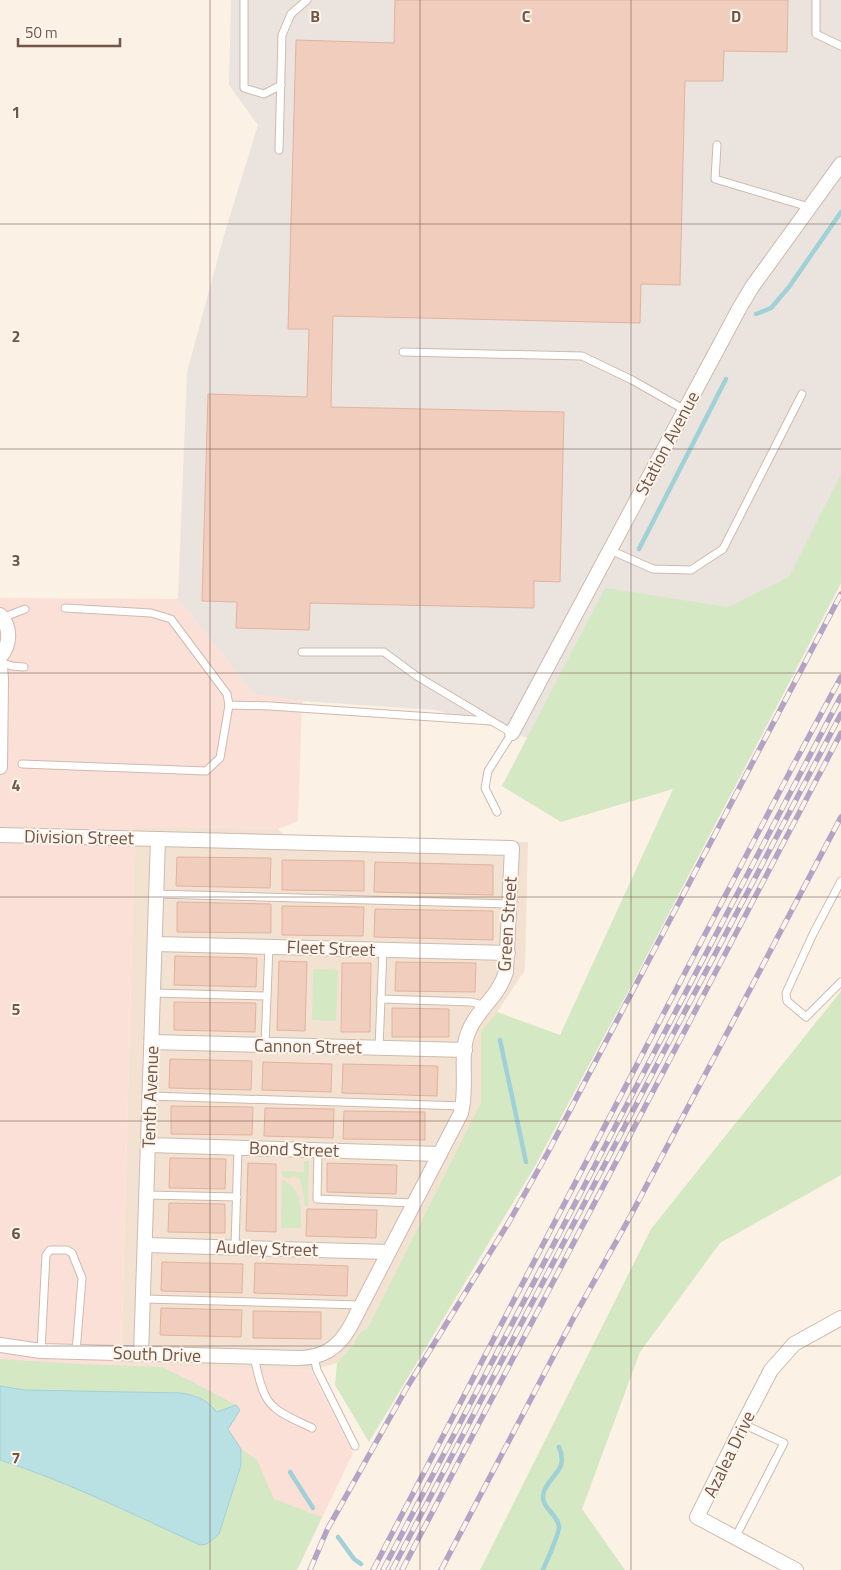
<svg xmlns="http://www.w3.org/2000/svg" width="841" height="1570" font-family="'Titillium Web',sans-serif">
<rect width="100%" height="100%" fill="#fbf1e4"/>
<path fill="#f3e2d2" d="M135,826L278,829L284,835L528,842L525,970L497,1012L481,1032V1102L367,1329L361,1331L352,1346L337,1363L311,1370L121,1365Z"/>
<path fill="#fbe0d8" d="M0,598L178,599L254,694L302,701L298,821L278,829L135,826L121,1364L311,1370L353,1453L297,1570L0,1523Z"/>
<path fill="#ebe3de" d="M231,0H841V583L728,799L436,710L302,701L254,694L178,599L187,372L225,232L258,125L229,85Z"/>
<g fill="#d4e8c3">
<path d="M841,474V583L633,982L535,1166L369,1442L335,1385L337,1363L352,1346L361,1331L367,1329L481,1102V1032L497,1012L560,1035L673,789L561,822L502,786L605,588L728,607L789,577Z"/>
<path d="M313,969L338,970L336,1021L312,1020Z"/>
<path d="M841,991V1175L720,1243L640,1352L582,1509L625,1570H480L651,1229Z"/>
<path d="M304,1161H309L308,1206H305C304,1196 302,1188 300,1179L296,1176L290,1177V1179L282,1176V1171L304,1172Z"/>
<path d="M282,1180C303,1189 301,1208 301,1228H281Z"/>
<path d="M0,1359L80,1364L162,1367L193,1382L236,1405L217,1412L196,1395L181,1393L25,1390L1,1386H0Z"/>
<path d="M241,1449L257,1460L274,1499L322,1517L297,1570H0V1460C69,1482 134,1515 200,1545H207L219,1534L241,1465Z"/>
</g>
<path fill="#b9e1e4" stroke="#a0d1d6" d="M0,1386L25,1390L181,1393C199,1396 205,1399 217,1412L236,1405L240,1410L228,1429L241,1449V1465L219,1534L207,1544L200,1545C134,1515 69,1482 0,1460Z"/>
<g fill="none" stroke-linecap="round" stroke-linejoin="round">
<g stroke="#a0d1d6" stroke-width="4.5">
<path d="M756,314L771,308L789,287L841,212"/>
<path d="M639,549L726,379"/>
<path d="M500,1040L526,1162"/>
<path d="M290,1472L313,1508"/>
<path d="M338,1537L354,1559L361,1564"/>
<path d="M543,1570C546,1562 560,1533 559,1526C557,1514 542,1508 543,1496C546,1475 570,1473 559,1447"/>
</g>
</g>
<g fill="#f0cdbc" stroke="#e2b39d">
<path d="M395,0H788L787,52L724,51L723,81H685L680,285L641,284L640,323L333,316L331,407L564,412L560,582L534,581V608L310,603L309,630L236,628L237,602L202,601L208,394L307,397L309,329H288L296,40L394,43Z"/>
<path d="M177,857L271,858L270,888L176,886Z"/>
<path d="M282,860L364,861V891L282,890Z"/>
<path d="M375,862L493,865V895L374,892Z"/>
<path d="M177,902L271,904V933L177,932Z"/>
<path d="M282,906L364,907L363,936L282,935Z"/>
<path d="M375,909L493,911V940L374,937Z"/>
<path d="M175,956L257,958L256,987L174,985Z"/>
<path d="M279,961L307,962L305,1031L277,1030Z"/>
<path d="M396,962L476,963L475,992L395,991Z"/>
<path d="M342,963H371L370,1032H341Z"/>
<path d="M174,1002L256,1003L255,1032L174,1030Z"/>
<path d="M392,1008L449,1009V1037H392Z"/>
<path d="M170,1059L252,1061L251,1090L169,1088Z"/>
<path d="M263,1062L332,1064L331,1092L262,1090Z"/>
<path d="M343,1064L438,1066L437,1096L342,1093Z"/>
<path d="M171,1106L253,1107L252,1135L171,1134Z"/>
<path d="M265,1108L334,1109L333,1138L264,1136Z"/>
<path d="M344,1111L425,1112V1140L343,1139Z"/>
<path d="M170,1158L226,1159L225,1189L169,1188Z"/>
<path d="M248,1163L276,1164V1232L246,1231Z"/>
<path d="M327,1163L397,1165L396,1194L327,1192Z"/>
<path d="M169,1203L225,1204V1233L168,1232Z"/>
<path d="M307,1209L377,1210L376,1238L306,1236Z"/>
<path d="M162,1262L243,1264L242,1293L161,1291Z"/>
<path d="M255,1263L348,1266L347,1296L254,1293Z"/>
<path d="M161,1308L242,1310L241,1337L160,1335Z"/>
<path d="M253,1311L321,1312V1339L253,1338Z"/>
</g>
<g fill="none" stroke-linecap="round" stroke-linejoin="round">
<g stroke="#cebaae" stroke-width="9">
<g id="service">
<path d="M244,0V88L264,94L281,85"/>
<path d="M816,0V34L841,46"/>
<path d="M717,145L715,179L809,207"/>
<path d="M279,150L282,35L291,14L307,0"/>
<path d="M403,352L582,356L632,380L685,410"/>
<path d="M610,550L653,569L691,570L723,549L802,394"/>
<path d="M65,608L151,613L171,619L227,694L229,705L270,706L491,721"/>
<path d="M2,618L25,609"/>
<path d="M302,652H384L415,675L512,733L488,771L485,788L497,812"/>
<path d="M0,662L12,666L24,667"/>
<path d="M22,764L206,771L220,758L229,705"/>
<path d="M841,881L813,934L786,993L787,1001L806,1017L841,982"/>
<path d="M156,894L510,904"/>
<path d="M153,993L267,996"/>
<path d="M381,999L471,1002L487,1006"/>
<path d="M265,1045L269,946"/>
<path d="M379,1048L383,949"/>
<path d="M150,1096L463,1106"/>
<path d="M318,1150L317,1199L414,1203"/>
<path d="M147,1195L237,1197"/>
<path d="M235,1247L238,1148"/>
<path d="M144,1299L361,1305"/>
<path d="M41,1351L46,1255L50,1250H67L72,1253L82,1278L76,1352"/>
<path d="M254,1357C257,1369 259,1383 265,1395C272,1412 296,1420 312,1428"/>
<path d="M314,1357L317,1370L355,1446"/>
<path d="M735,1538L784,1443L743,1424"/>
</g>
</g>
<g stroke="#cebaae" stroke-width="16">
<g id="minor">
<path d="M0,615C11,627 11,644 0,657"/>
<path d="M0,667L1,679L0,767"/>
<path d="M512,733L740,307L752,287L841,164"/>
<path d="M0,835L512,848L506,972C498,998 476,1010 468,1033C459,1055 468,1088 461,1113L350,1327C338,1348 323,1358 298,1358L41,1351L0,1345"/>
<path d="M155,944L508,953"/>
<path d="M152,1042L465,1050"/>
<path d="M148,1145L440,1154"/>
<path d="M145,1245L388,1252"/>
<path d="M141,1354L158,839"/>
<path d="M796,1570L697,1517L743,1424L771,1370L794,1344L841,1318"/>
</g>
</g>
<use href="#service" stroke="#fff" stroke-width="7"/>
<use href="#minor" stroke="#fff" stroke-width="14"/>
<g stroke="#b3a3c4" stroke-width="5.5">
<g id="rail">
<path d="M310,1570L327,1530L406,1389L509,1222L547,1154L841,594"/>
<path d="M373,1570L794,764L841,677"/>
<path d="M383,1570L841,696"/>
<path d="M392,1570L841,714"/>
<path d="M402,1570L841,733"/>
<path d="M441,1570L573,1319L631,1215L841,817"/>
</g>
</g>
<use href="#rail" stroke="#fef5ea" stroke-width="4" stroke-dasharray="11" stroke-linecap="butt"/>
</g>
<path fill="none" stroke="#73564a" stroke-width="1" stroke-opacity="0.55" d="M210,0V1570M420,0V1570M631,0V1570M0,224H841M0,449H841M0,673H841M0,897H841M0,1121H841M0,1346H841"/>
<g text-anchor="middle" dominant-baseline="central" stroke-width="4" stroke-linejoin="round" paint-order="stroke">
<g font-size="18" fill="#73564a" stroke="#fef5ea">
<text transform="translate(667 443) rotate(-62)">Station Avenue</text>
<text transform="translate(79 837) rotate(1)">Division Street</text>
<text transform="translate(507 924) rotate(-86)">Green Street</text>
<text transform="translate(331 948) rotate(2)">Fleet Street</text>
<text transform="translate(308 1046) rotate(1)">Cannon Street</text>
<text transform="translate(150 1097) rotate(-88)">Tenth Avenue</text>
<text transform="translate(294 1149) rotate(2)">Bond Street</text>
<text transform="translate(267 1248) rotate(2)">Audley Street</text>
<text transform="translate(157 1354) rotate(2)">South Drive</text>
<text transform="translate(729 1454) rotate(-64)">Azalea Drive</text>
</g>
</g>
<g font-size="16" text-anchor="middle" font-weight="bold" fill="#73564a" stroke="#fef5ea" stroke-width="4" stroke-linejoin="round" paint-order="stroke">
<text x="315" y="22">B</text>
<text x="526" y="22">C</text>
<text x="736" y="22">D</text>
<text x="16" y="118">1</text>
<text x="16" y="342">2</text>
<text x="16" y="566">3</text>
<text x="16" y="791">4</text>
<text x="16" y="1015">5</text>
<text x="16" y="1239">6</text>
<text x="16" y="1464">7</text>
</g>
<path d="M18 38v8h102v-8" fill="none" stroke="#73564a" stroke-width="2.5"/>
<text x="25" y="38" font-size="15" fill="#73564a" stroke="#fef5ea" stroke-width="4" paint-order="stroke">50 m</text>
</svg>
